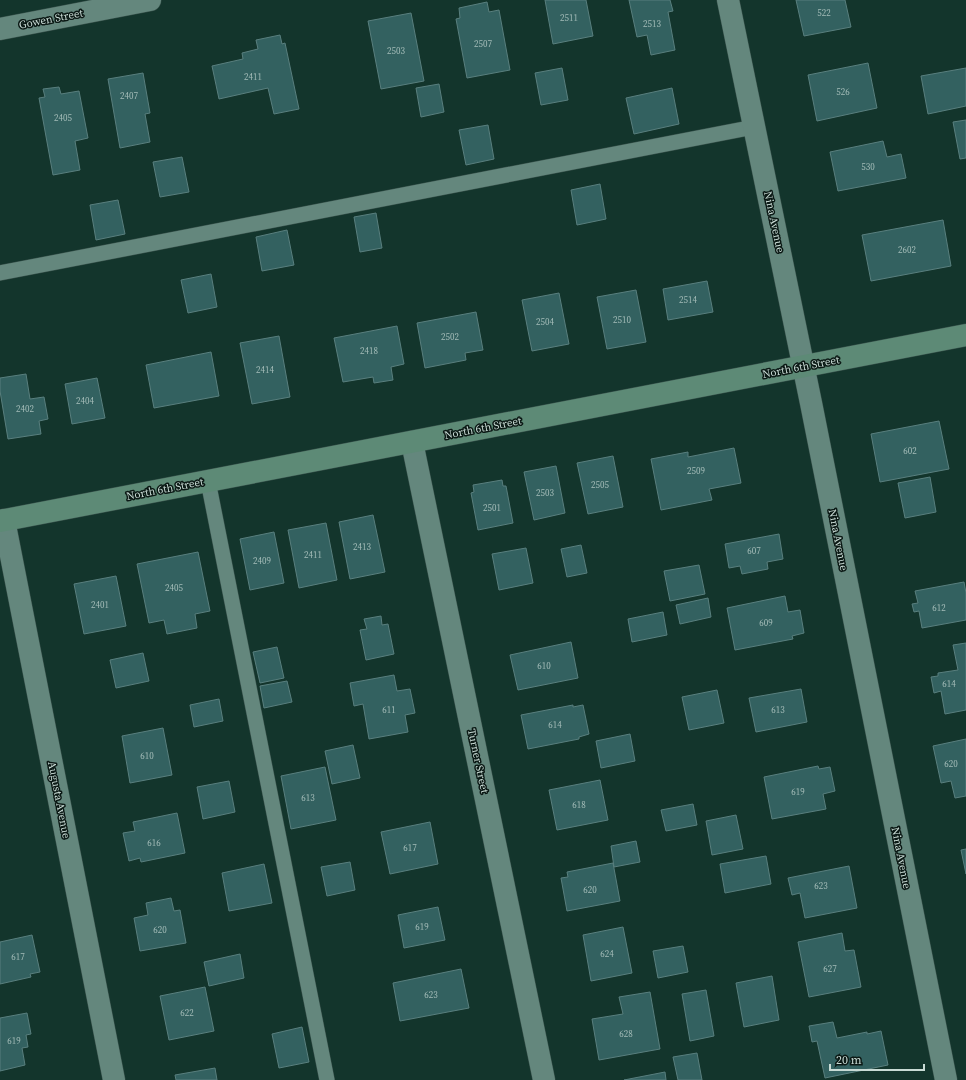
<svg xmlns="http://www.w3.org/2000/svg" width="966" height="1080" font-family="'Source Serif 4',serif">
<rect width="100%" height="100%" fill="#13352c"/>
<g fill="#336160" stroke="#597f7e">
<path d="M545,0H586L593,36L553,44Z"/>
<path d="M629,0H670L673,11L668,12L675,50L651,55L647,35L637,37Z"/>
<path d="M796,0H845L851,27L804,36Z"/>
<path d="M487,2L489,12L499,10L510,70L467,78L456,19L460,18L459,8Z"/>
<path d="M411,13L424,81L381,89L368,21Z"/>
<path d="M280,35L282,44L285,43L299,109L274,114L268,88L219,99L212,66L243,59L242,53L258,49L256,40Z"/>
<path d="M868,63L877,108L817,121L808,75Z"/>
<path d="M562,68L568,100L541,105L535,73Z"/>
<path d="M966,68V106L928,114L921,76Z"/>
<path d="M143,73L150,113L145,114L150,142L120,148L108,79Z"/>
<path d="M439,84L444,112L421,117L416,88Z"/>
<path d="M59,87L61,94L79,91L88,138L75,141L80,170L53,175L39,98L45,97L43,89Z"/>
<path d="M672,88L679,124L634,134L626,98Z"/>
<path d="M966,120V158L960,159L953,122Z"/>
<path d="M488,125L494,159L466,165L459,130Z"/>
<path d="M883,141L887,157L901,154L906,178L838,191L830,152Z"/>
<path d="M182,157L189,192L160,197L153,162Z"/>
<path d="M600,184L606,219L577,225L571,190Z"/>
<path d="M118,200L125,234L96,240L90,205Z"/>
<path d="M376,213L382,248L360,252L354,217Z"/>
<path d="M943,220L951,266L871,281L862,235Z"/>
<path d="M287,230L294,265L262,271L256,237Z"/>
<path d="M211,274L217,307L188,313L181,280Z"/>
<path d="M707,281L713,312L668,320L663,289Z"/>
<path d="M636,290L646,342L607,349L597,297Z"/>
<path d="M559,293L569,344L532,351L522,300Z"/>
<path d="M476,312L483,350L465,353L466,360L425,368L417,323Z"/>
<path d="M397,326L404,364L391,367L393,380L374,383L373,377L343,382L334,338Z"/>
<path d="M279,336L290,397L252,404L240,343Z"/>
<path d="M211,352L219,396L154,408L146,365Z"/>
<path d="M26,374L30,399L44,397L48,419L39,421L41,434L8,439L0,391V378Z"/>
<path d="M97,378L105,418L72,424L65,384Z"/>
<path d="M939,421L949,469L880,482L871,434Z"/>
<path d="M734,448L741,483L709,489L712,500L661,510L651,459L688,452V457Z"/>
<path d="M613,456L623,507L588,514L577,463Z"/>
<path d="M556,466L565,513L534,520L524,472Z"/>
<path d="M930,477L936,512L905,518L898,483Z"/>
<path d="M502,480L503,486H506L513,523L478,530L471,493L474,492L473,485Z"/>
<path d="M373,515L385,572L350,579L339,522Z"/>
<path d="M326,523L337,580L299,588L288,530Z"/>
<path d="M274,532L284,583L250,590L240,539Z"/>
<path d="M779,534L783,559L767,562L768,569L742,574L740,566L729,568L725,544Z"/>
<path d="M581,545L587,573L567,577L561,549Z"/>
<path d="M526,548L533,583L499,590L492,554Z"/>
<path d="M198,552L210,611L195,614L197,628L167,634L164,620L149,623L137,564Z"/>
<path d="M699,565L705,594L670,601L664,571Z"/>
<path d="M116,576L126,626L84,634L74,584Z"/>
<path d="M964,582L966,593V620L922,628L919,611L914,612L912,604L918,603L915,591Z"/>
<path d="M785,596L788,612L800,610L804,633L792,636L793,639L735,650L727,608Z"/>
<path d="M708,598L711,617L680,624L676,605Z"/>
<path d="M663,612L667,635L632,642L628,619Z"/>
<path d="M381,616L382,625L388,624L394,654L366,660L360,630L367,629L364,619Z"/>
<path d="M571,642L578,678L518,690L510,655Z"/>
<path d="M966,643V710L945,714L941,691L934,693L931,677L938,676V673L958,670L953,645Z"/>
<path d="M277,647L284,678L260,683L253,652Z"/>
<path d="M143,653L149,681L116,688L110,660Z"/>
<path d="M394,675L397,691L410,689L415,713L405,715L408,732L369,739L363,704L354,706L350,683Z"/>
<path d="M287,681L292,702L264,708L260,686Z"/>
<path d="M801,689L807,722L756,732L749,698Z"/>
<path d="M717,690L724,723L689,730L682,697Z"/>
<path d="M219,699L223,721L194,727L190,705Z"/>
<path d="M573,705V707L583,705L589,734L579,737V739L528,749L521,715Z"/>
<path d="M163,728L172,775L130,783L122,736Z"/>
<path d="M630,734L635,761L601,768L596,741Z"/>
<path d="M966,739V796L955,798L951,781L941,783L933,746Z"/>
<path d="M353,745L360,778L332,784L325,751Z"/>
<path d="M818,766L819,769L830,767L835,791L823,794L826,809L772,819L764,777Z"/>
<path d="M325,767L336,820L291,829L281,776Z"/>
<path d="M600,780L608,820L557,830L549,790Z"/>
<path d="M229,781L235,812L203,819L197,787Z"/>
<path d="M693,804L697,825L666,831L661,810Z"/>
<path d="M177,813L185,853L141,862L140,858L129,861L123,833L135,831L133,822Z"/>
<path d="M736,815L743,849L712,855L706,821Z"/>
<path d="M430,822L438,864L390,874L381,832Z"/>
<path d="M636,841L640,862L614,867L611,846Z"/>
<path d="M966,849V874L961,850Z"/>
<path d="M766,856L771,884L725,893L720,864Z"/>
<path d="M350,862L355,890L327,896L321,867Z"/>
<path d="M613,863L620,901L567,911L561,878L568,877L567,872Z"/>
<path d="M264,864L272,903L229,911L222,873Z"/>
<path d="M849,866L857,908L805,918L800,893L792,895L788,878Z"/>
<path d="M171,898L174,911L180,910L186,943L140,951L134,918L148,915L146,903Z"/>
<path d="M438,907L445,940L404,948L398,915Z"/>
<path d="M623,927L632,973L591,981L583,935Z"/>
<path d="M842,933L845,951L854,950L861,987L809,997L798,942Z"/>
<path d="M32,935L40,972L30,974L31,977L0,984V942Z"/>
<path d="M683,946L688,972L658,978L653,951Z"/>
<path d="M240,954L244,978L209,986L204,962Z"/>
<path d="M461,969L469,1008L400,1021L393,983Z"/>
<path d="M772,976L779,1020L744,1027L736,983Z"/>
<path d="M205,987L214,1031L169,1040L160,996Z"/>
<path d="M706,990L714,1036L690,1041L682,994Z"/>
<path d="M650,992L660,1049L599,1060L592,1019L623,1014L619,997Z"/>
<path d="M27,1013L31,1034L26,1035L28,1047L22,1048L25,1065L0,1071V1018Z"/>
<path d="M833,1022L837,1038L867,1032V1034L881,1031L888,1065L825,1078L817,1041L812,1042L809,1026Z"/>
<path d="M302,1027L309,1062L279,1068L272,1034Z"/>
<path d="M697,1053L702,1080H678L673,1057Z"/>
<path d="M215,1068L217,1080H176L175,1075Z"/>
<path d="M665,1072L666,1080H624Z"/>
</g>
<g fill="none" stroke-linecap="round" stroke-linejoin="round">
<g stroke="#38514b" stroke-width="16">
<g id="service">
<path d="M0,273L754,127"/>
<path d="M208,481L327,1080"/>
</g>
</g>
<g stroke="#38514b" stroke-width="23">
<g id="minor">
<path d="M728,0L811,403L946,1080"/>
<path d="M0,29L150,0"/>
<path d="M412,442L544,1080"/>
<path d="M4,520L114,1080"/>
</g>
</g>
<g stroke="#38514b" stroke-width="23">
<path id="secondary" d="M0,521L966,335"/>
</g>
<use href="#service" stroke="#64877d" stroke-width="15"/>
<use href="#minor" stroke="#64877d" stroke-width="22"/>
<use href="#secondary" stroke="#5d8a76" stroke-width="22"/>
</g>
<g text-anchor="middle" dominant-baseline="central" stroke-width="3" stroke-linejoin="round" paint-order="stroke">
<g font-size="9" fill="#a4bcb8">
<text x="824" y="13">522</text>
<text x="569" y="18">2511</text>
<text x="652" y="24">2513</text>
<text x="483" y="44">2507</text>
<text x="396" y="51">2503</text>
<text x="253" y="77">2411</text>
<text x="843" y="92">526</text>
<text x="129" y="96">2407</text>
<text x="63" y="118">2405</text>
<text x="868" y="167">530</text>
<text x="907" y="250">2602</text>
<text x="688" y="300">2514</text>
<text x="622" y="320">2510</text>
<text x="545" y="322">2504</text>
<text x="450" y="337">2502</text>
<text x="369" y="351">2418</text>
<text x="265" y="370">2414</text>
<text x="85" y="401">2404</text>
<text x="25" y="409">2402</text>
<text x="910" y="451">602</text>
<text x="696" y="471">2509</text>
<text x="600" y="485">2505</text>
<text x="545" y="493">2503</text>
<text x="492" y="508">2501</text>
<text x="362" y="547">2413</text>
<text x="754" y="551">607</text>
<text x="313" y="555">2411</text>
<text x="262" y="561">2409</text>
<text x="174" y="588">2405</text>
<text x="100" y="605">2401</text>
<text x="939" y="608">612</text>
<text x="766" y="623">609</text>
<text x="544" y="666">610</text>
<text x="949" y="684">614</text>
<text x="389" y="710">611</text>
<text x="778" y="710">613</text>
<text x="555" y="725">614</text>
<text x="147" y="756">610</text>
<text x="951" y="764">620</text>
<text x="798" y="792">619</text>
<text x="308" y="798">613</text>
<text x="579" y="805">618</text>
<text x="154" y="843">616</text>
<text x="410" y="848">617</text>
<text x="821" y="886">623</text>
<text x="590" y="890">620</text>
<text x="422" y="927">619</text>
<text x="160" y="930">620</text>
<text x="607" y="954">624</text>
<text x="18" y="957">617</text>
<text x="830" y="969">627</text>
<text x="431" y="995">623</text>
<text x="187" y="1013">622</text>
<text x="626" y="1034">628</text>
<text x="14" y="1041">619</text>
</g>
<g font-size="11" fill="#c9dbd5" stroke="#0b1915">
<text transform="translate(51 19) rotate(-11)">Gowen Street</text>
<text transform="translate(774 222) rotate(78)">Nina Avenue</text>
<text transform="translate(801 367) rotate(-11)">North 6th Street</text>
<text transform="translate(483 428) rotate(-11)">North 6th Street</text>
<text transform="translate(165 489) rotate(-11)">North 6th Street</text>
<text transform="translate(838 540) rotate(79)">Nina Avenue</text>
<text transform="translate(478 761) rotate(78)">Turner Street</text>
<text transform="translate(59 800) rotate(79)">Augusta Avenue</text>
<text transform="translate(901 858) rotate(79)">Nina Avenue</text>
</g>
</g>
<path d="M830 1064v6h94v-6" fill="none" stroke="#c9dbd5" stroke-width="2"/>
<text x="836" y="1064" font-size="12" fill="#c9dbd5" stroke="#0b1915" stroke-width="3" paint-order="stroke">20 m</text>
</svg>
